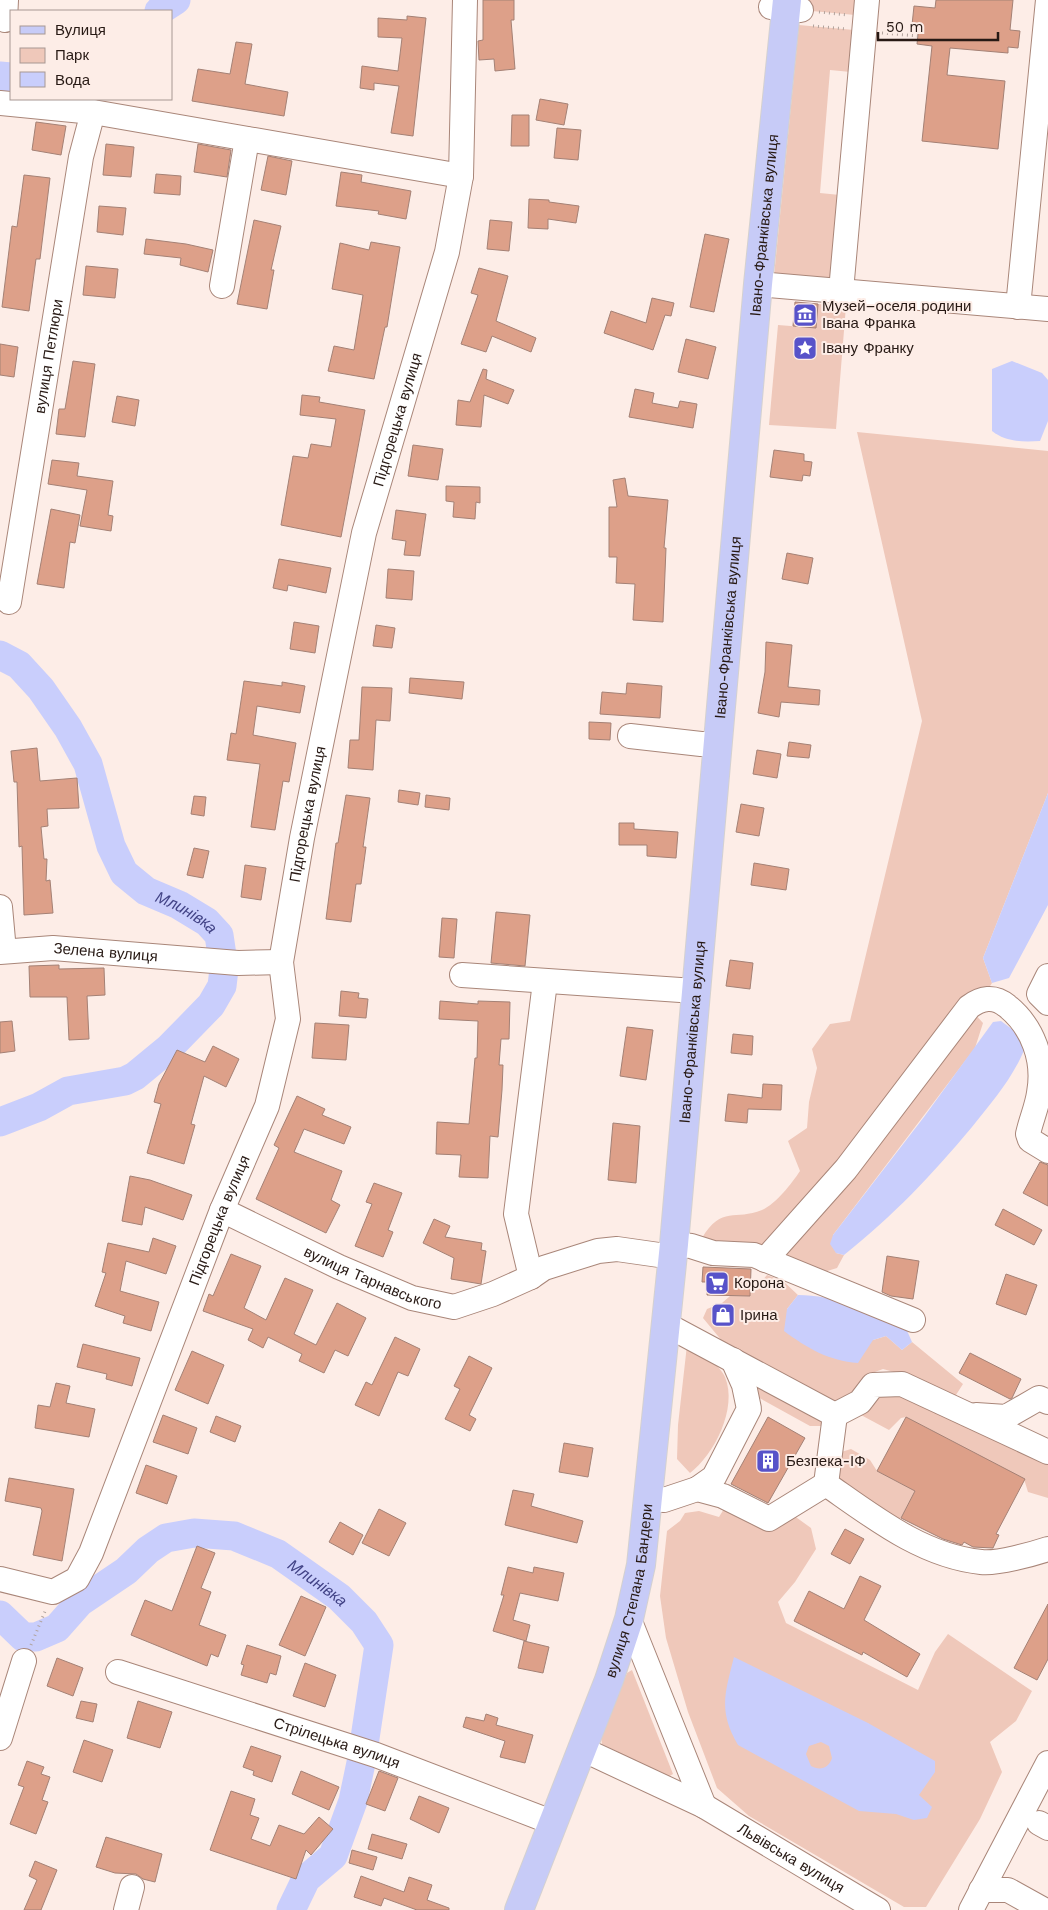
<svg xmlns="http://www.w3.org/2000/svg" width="1048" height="1910" font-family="'Work Sans',sans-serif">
<rect width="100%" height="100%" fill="#fdede7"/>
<g fill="#efc8ba">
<path d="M802,0H867L866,16L801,10Z"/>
<path d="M799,25L865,31L861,73L830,70L820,193L850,196L841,291L773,286Z"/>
<path d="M818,304L846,306L836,429L769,425L778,325L816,328Z"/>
<path d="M857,432L1048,451V793L983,958L992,983L973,1012L983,1023L975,1048L833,1235L836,1253L844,1255L837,1268L824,1272L702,1238C722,1205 735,1221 762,1210C776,1204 792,1183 800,1171L788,1141L807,1128L809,1102L817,1068L812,1049L830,1024L850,1021L922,721Z"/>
<path d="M767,1275L783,1281L798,1295L787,1309L873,1340L886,1336L902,1350L912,1342L963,1384L954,1398L901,1374L883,1369L867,1375L852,1394L835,1406L727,1347L703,1318L707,1309L722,1303L730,1296H750L751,1284L760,1283Z"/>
<path d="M687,1345C700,1354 718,1362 725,1377C738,1408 714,1455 690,1473L677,1459L678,1425Z"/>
<path d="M748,1378L822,1418V1426H810L752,1394Z"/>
<path d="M904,1390L1048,1462V1498L1028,1492L1024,1479L906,1417L901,1418L889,1430L861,1415L877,1391Z"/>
<path d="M851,1449L870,1460L877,1471L915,1491L900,1519L886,1515L835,1475L838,1453Z"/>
<path d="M727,1504L793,1515L811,1528L816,1549L795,1582L778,1602L786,1623L918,1690L935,1652L948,1634L1032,1691L1016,1721L990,1742L1002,1772L980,1819L926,1907H904L749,1816L717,1788L688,1712L666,1638L660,1596L667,1531L680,1521L685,1513L699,1511L719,1517Z"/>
<path d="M632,1670L673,1774L668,1777L602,1744L601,1738L627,1673Z"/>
</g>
<g fill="#c9cefc" fill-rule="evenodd">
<path d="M1012,361L1042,373L1048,380V421L1040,441C1022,442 1006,442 992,431V369Z"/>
<path d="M1048,793V905L1009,978L992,983L983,958Z"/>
<path d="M1001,1021L1020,1035L1025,1048C1013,1078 992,1102 972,1127C931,1176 894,1215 844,1255L836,1253L830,1244L833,1235L924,1117L993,1022Z"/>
<path d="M798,1295C834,1295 872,1311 905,1326L912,1342L902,1350L886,1336L873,1340L858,1363C829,1361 807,1348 784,1331L787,1309Z"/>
<path d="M734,1657L868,1723L935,1761V1772L919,1795L932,1807L927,1818L914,1820L896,1814L859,1811L738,1745C718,1711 725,1693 734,1657ZM821,1742L829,1746L832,1758C829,1768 820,1771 811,1766L806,1754L809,1746Z"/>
</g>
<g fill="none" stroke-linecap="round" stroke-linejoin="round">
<g stroke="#c9cefc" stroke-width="29">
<path d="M159,11L176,0"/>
<path d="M0,76L11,77"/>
<path id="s1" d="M0,655L19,665L41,689L68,728L88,764L111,846L124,873L146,891L179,905L207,922L219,935L224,969L222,986L211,1005L169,1048L135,1076L125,1081L68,1091L39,1107L0,1122"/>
<path id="s2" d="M0,1615L23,1637H36L57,1628L80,1602L126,1571L148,1550L166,1538L194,1533L234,1536L278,1554L339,1597L364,1622L379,1645L362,1758L353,1801L333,1856L306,1879L291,1910"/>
</g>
</g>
<g fill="#dda089" stroke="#a48175">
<path d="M483,0H514V20H511L515,69L495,71L494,59L479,60L478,41L483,40Z"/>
<path d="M936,0H1013L1010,30L1020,31L1018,48L1008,47V53L950,48L947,75L1005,81L998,149L922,141L932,46L917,44L919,25H912L914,6L935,8Z"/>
<path d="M407,16L426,18L413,136L391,133L399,86L374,83V90L360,88L362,66L398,71L402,38L378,37V18L407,20Z"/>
<path d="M236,42L252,44L245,84L288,92L284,116L192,101L198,69L230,74Z"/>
<path d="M540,99L568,104L564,125L536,120Z"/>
<path d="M512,115H529V146H511Z"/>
<path d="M36,122L66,126L61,155L32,150Z"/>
<path d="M557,128L581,130L578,160L554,158Z"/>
<path d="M106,144L134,147L131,177L103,175Z"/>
<path d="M198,144L231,150L227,177L194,172Z"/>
<path d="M268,156L292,161L286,195L261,190Z"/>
<path d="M341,172L362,175L361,182L411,191L406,219L378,214L379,211L336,206Z"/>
<path d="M156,174L181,176L180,195L154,193Z"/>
<path d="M24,175L50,178L40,259H36L29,311L2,307L12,226L17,227Z"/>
<path d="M529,199L549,200V202L579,206L576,223L548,219V229L528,228Z"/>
<path d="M99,206L126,208L123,235L97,232Z"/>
<path d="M254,220L281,226L271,270H274L267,309L237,304Z"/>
<path d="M490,220L512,222L509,251L487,249Z"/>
<path d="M705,234L729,239L714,312L690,307Z"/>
<path d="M146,239L186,244L213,250L208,272L180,265L181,258L144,254Z"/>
<path d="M371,242L400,247L387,327H385L374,379L328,371L334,346L354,350L363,295L332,289L340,243L369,250Z"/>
<path d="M86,266L118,269L115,298L83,295Z"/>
<path d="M479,268L508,276L496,321L536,338L531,352L492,336L486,352L461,344L478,295L471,293Z"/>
<path d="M652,298L674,303L671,316L665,315L653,350L604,333L611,311L646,323Z"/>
<path d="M795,302L818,304L816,328L793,326Z"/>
<path d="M686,339L716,347L708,379L678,372Z"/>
<path d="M0,344L18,347L14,377L0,375Z"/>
<path d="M73,361L95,364L85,437L56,434L59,409H65Z"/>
<path d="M483,369L487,370L486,379L514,390L508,404L484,395L481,427L456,425L458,400L470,402Z"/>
<path d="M635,389L654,393L652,403L678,408L680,401L697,404L693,428L629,417Z"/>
<path d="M302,395L320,397L319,402L365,410L341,537L281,525L293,456L308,458L311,444L331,447L336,419L300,415Z"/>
<path d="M117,396L139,400L135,426L112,422Z"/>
<path d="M413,445L443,449L438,480L408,476Z"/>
<path d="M774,450L804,454V461L812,462L810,476L803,475L802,481L770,477Z"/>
<path d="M52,460L79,463L77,476L113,481L108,515L113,516L111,531L80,526L87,490L48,484Z"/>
<path d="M625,478L628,496L668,500L664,548H666L663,622L633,620L635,584L616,583L617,557H609V507H617L613,480Z"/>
<path d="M446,486L480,487V503L476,502L475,519L453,517L454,502L446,501Z"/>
<path d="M51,509L80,515L75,543L70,542L64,588L37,584Z"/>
<path d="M396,510L426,514L420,556L404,555L406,541L392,539Z"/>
<path d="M787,553L813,558L808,584L782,579Z"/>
<path d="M279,559L331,568L326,593L288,585L287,591L273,588Z"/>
<path d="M388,569L414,571L412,600L386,598Z"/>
<path d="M294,622L319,626L315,653L290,649Z"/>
<path d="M376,625L395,628L392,648L373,646Z"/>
<path d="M766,642L792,645L788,687L820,690L819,705L781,702L779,717L758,713L765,672Z"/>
<path d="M410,678L464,682L462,699L409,693Z"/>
<path d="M244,681L282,686V682L305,686L300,713L257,706L253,735L296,743L289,782L283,781L275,830L251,827L260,764L227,760L231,733L236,734Z"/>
<path d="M627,683L662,686L660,718L600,714L602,692L626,694Z"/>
<path d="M362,687L392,688L390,721L376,720L373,770L348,768L350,740H359Z"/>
<path d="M589,722L611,723L610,740L589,739Z"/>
<path d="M789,742L811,745L809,758L787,756Z"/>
<path d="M37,748L40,781L77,778L79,808L47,809L48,826L41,827L44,859H47L46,881L50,880L53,913L24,915L22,846L19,847L17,782H14L11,751Z"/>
<path d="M757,750L781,754L777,778L753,774Z"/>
<path d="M399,790L420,793L418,805L398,802Z"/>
<path d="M346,795L370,798L363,847H366L361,884H356L351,922L326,919L336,843H338Z"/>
<path d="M426,795L450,798L449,810L425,807Z"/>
<path d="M194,796L206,797L204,816L191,814Z"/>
<path d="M741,804L764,808L759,836L736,832Z"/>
<path d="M619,823H634V829L678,832L676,858L647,856V845H619Z"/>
<path d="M194,848L209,851L203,878L187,875Z"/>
<path d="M754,863L789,869L786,890L751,885Z"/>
<path d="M245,865L266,868L261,900L241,897Z"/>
<path d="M496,912L530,915L525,966L491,963Z"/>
<path d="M442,918L457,919L454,958L439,957Z"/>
<path d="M730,960L753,963L750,989L726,986Z"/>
<path d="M59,965V969L104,968L105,995L87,996L89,1039L69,1040L67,997H30L29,966Z"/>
<path d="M341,991L359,993L358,998L368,999L366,1018L339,1016Z"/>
<path d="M440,1001L478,1004V1001L510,1002L509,1039H501L499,1065H503L502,1090L498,1137L490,1136L488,1178L459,1177L461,1155L436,1154L437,1122L469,1124L475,1058H477L478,1021L439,1019Z"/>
<path d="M12,1021L15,1051L0,1053V1022Z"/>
<path d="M315,1023L349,1025L346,1060L312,1058Z"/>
<path d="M627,1027L653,1030L646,1080L620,1076Z"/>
<path d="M733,1034L753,1036L752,1055L731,1053Z"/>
<path d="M213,1046L239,1059L226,1087L204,1076L191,1124L195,1125L184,1164L147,1153L161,1104L154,1102L159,1084L177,1050L205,1062Z"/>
<path d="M763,1084L782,1085L781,1110L748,1109L747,1123L725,1121L728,1094L762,1098Z"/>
<path d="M297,1096L325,1109L322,1115L351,1127L344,1144L304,1129L294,1152L342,1171L331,1200L340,1205L326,1233L256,1199L279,1148L274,1145Z"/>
<path d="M613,1123L640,1126L636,1183L608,1180Z"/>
<path d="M1040,1162L1048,1165V1206L1023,1193Z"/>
<path d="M130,1176L150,1180L192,1195L183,1220L145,1207L142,1225L122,1221Z"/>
<path d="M374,1183L402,1193L388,1230L393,1232L383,1257L355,1246L372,1204L366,1202Z"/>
<path d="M1003,1209L1042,1230L1034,1245L995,1225Z"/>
<path d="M434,1219L450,1226L445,1237L482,1243L481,1250L486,1251L481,1284L451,1279L454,1258L423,1243Z"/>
<path d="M153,1238L176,1246L166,1274L126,1261L120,1291L159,1302L151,1331L123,1323L125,1316L95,1306L106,1273L102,1272L108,1243L149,1252Z"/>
<path d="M231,1254L261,1266L244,1308L266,1320L285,1278L313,1290L294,1334L316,1345L337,1303L366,1318L348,1356L335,1350L324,1373L299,1361L302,1354L268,1337L263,1348L248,1340L253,1329L203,1311L209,1294L213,1296Z"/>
<path d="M887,1256L919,1261L913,1299L891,1296L882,1292Z"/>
<path d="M703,1267L751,1269L750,1296L707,1295L708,1282H702Z"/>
<path d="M1006,1274L1037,1285L1026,1315L996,1304Z"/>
<path d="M395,1337L420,1349L408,1376L398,1372L379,1416L355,1405L366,1382L372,1385Z"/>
<path d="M83,1344L140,1358L132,1386L106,1379L107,1374L77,1367Z"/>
<path d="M192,1351L224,1365L208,1404L175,1390Z"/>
<path d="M970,1353L1021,1379L1012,1398L1010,1399L959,1373Z"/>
<path d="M469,1356L492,1368L469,1415L476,1419L470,1431L445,1419L460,1389L454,1386Z"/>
<path d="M56,1383L70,1386L66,1403L95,1409L89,1437L35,1428L38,1405L50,1407Z"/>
<path d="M163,1415L197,1428L188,1454L153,1442Z"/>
<path d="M216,1416L241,1426L235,1442L210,1432Z"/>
<path d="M768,1417L805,1438L768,1503L731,1484Z"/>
<path d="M906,1417L1025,1479L996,1534L999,1535L993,1548L973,1547L964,1542L962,1545L943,1539L901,1518L915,1491L877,1471Z"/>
<path d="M564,1443L593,1448L588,1477L559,1472Z"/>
<path d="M146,1465L177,1476L167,1504L136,1493Z"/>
<path d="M9,1478L74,1489L62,1561L33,1555L42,1511L41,1508L5,1501Z"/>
<path d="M513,1490L534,1494L531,1506L583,1521L577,1543L505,1525Z"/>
<path d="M379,1509L406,1523L389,1556L362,1543Z"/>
<path d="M340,1522L363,1535L353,1555L329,1542Z"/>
<path d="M845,1529L864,1539L850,1564L831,1554Z"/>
<path d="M197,1546L215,1553L201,1588L211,1592L199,1625L226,1635L218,1657L211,1654L207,1666L131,1635L145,1600L172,1611Z"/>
<path d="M508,1567L533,1573L534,1567L564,1573L558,1601L520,1593L513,1620L530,1625L526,1641L493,1631L504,1595H501Z"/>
<path d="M860,1576L881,1586L864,1620L920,1654L907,1677L863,1652L862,1655L794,1621L809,1591L844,1609Z"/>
<path d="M301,1596L326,1607L305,1656L279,1645Z"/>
<path d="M1048,1604V1659L1037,1680L1014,1668Z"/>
<path d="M524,1641L549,1647L543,1673L518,1668Z"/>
<path d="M247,1645L281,1656L276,1675L270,1673L267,1683L241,1675L244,1665L241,1664Z"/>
<path d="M57,1658L83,1668L73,1696L47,1686Z"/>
<path d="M305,1663L336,1675L325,1707L293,1696Z"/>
<path d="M81,1701L97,1704L93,1722L76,1718Z"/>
<path d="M138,1701L172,1712L160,1748L127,1738Z"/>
<path d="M486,1714L498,1718L496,1725L533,1735L525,1763L500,1757L505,1741L463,1727L466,1717L484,1721Z"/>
<path d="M84,1740L113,1750L102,1782L73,1772Z"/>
<path d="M251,1746L281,1756L272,1782L253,1775L254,1771L243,1767Z"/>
<path d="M27,1761L44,1767L41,1774L50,1777L42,1800L48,1802L36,1834L10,1824L24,1787L18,1785Z"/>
<path d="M301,1771L339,1787L329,1810L292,1794Z"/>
<path d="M379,1771L398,1778L385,1811L366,1804Z"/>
<path d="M231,1791L255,1799L250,1815L259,1818L251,1839L270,1846L279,1825L304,1834L319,1817L333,1829L311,1855L306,1850L296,1879L210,1850Z"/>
<path d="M419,1796L449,1808L439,1833L410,1819Z"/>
<path d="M372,1834L407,1844L402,1859L368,1849Z"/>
<path d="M106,1837L162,1854L155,1882L143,1879L136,1874L115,1873L96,1867Z"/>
<path d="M352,1850L377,1857L373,1870L349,1863Z"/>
<path d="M35,1861L57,1870L41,1910H24L37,1880L29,1876Z"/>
<path d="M361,1876L404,1892L409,1877L432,1885L427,1900L449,1908V1910H417L384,1898L381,1906L354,1897Z"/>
</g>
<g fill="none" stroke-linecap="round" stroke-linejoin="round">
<g stroke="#a98679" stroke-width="26">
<g id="minor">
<path d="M771,7L801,10"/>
<path d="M5,20L6,0"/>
<path d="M0,103L93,112L461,176"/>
<path d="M758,284L1048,309"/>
<path d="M222,286L247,139"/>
<path d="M841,291L867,0"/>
<path d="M1018,307L1048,0"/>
<path id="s3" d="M9,602L81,157L93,112"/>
<path d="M630,736L701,744H719"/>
<path d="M0,907L4,951"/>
<path id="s4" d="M0,952L53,948L238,963L281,962"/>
<path d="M462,975L695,991"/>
<path d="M1048,976L1039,994L1048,1003"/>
<path id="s5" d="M222,1210L339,1267L412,1298L454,1307L493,1294L531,1277L544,1268L598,1251L617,1249L673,1257"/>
<path d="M674,1244L691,1246L713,1253L754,1255L913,1320"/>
<path d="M765,1260L846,1169L969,1007C981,998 994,995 1007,1006C1033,1027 1045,1060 1039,1093C1037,1107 1031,1120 1028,1134L1030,1140L1048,1151"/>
<path d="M531,1277L516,1214L545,982"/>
<path d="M665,1324L835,1415L826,1484C872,1516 922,1556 981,1562C997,1564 1033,1554 1048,1549"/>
<path d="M835,1415L860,1402L873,1385L902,1384L1048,1452"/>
<path d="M976,1415L1006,1417L1039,1398L1048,1402"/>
<path d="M697,1489L714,1477L749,1409L744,1385L733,1360"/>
<path d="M648,1499L664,1500L697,1489L723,1496L769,1519L826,1484"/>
<path id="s6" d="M0,1579L53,1592L77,1579L91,1553L222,1210L267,1106L288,1019L281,962L302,838L364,533L447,252L461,176L465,0"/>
<path d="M629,1619L704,1806"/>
<path id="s7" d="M118,1672L376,1755L554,1823"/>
<path d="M0,1738L24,1661"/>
<path id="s8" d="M582,1749L704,1806L878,1910"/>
<path d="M1039,1823L1048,1828"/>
<path d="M981,1890H1008L1044,1910"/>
<path d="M126,1910L132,1887"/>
<path d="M971,1910L1048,1763"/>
</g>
</g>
<g stroke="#d4d1d0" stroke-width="30">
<g id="major">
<path id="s9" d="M519,1910L609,1680L629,1619L641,1565L674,1244L758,284L787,0"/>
</g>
</g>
<g stroke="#b1a29c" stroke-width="3" stroke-dasharray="1 4" stroke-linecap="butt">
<path d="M819,12L848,15"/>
<path d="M813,26L846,29"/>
<path d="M882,33L918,36"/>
<path d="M31,1645L46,1609"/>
</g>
<use href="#minor" stroke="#fff" stroke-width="24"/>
<use href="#major" stroke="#c7cbf7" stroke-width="28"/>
</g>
<defs>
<g id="museum-square" transform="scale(1.25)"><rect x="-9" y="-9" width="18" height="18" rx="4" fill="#5752c9" stroke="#fdede7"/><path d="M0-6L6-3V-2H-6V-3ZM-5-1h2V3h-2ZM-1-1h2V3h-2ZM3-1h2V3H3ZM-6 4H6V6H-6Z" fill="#fff"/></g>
<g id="sight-square" transform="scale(1.25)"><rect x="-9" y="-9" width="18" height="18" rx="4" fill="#5752c9" stroke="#fdede7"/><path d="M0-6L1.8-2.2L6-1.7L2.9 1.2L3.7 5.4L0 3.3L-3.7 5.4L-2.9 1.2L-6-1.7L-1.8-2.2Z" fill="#fff"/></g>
<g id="supermarket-square" transform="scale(1.25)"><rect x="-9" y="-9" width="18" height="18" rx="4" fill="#5752c9" stroke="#fdede7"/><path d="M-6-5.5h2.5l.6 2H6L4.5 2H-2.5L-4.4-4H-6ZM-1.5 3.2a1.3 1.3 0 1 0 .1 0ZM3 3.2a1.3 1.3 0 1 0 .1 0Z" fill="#fff"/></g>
<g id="shop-square" transform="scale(1.25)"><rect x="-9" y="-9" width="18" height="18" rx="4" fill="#5752c9" stroke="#fdede7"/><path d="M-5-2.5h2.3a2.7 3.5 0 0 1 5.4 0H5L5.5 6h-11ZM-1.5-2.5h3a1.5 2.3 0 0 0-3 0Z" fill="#fff"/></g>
<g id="building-square" transform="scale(1.25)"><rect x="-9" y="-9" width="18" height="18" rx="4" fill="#5752c9" stroke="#fdede7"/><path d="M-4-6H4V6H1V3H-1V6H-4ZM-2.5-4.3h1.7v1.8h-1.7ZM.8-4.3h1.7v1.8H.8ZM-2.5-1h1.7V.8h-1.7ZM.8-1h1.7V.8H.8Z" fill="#fff"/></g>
</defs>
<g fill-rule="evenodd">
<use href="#museum-square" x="805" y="315"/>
<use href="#sight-square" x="805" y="348"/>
<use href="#supermarket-square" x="717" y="1283"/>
<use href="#shop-square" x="723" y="1315"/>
<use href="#building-square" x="768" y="1461"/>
</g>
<g text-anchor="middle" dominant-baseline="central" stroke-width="4" stroke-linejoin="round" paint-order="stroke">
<g font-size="15" fill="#271914" stroke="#fdede7">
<text stroke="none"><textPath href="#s9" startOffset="1712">Івано-Франківська вулиця</textPath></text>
<text stroke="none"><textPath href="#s3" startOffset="249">вулиця Петлюри</textPath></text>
<text stroke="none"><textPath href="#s6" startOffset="1294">Підгорецька вулиця</textPath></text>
<text stroke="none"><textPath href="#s9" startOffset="1308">Івано-Франківська вулиця</textPath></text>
<text stroke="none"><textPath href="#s6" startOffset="889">Підгорецька вулиця</textPath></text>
<text stroke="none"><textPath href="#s4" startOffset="106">Зелена вулиця</textPath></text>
<text stroke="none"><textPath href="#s9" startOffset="902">Івано-Франківська вулиця</textPath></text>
<text stroke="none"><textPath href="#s6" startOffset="468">Підгорецька вулиця</textPath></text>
<text stroke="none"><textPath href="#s5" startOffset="166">вулиця Тарнавського</textPath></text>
<text stroke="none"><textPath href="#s9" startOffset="339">вулиця Степана Бандери</textPath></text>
<text stroke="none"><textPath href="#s7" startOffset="230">Стрілецька вулиця</textPath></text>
<text stroke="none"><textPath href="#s8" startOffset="236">Львівська вулиця</textPath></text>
</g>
<g font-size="15" fill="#271914" stroke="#fdede7" text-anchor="start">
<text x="822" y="306">Музей–оселя родини<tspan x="822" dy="17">Івана Франка</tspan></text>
<text x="822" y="348">Івану Франку</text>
<text x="734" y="1283">Корона</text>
<text x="740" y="1315">Ірина</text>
<text x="786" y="1461">Безпека-ІФ</text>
</g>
<g font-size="16" font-style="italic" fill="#424386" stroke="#fdede7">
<text stroke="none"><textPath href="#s1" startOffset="332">Млинівка</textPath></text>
<text stroke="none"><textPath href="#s2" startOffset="375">Млинівка</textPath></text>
</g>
</g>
<rect x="10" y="10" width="162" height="90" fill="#fdede7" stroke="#a79893"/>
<rect x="20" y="26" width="25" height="8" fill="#c7cbf7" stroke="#a79893"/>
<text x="55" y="35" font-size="15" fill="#271914">Вулиця</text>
<rect x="20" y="48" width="25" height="15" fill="#efc8ba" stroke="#a79893"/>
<text x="55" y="60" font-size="15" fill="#271914">Парк</text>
<rect x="20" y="72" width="25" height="15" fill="#c9cefc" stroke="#a79893"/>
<text x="55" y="85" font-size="15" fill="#271914">Вода</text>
<path d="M878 32v8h120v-8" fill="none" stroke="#271914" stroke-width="2.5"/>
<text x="886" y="32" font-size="15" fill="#271914" stroke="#fdede7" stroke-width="4" paint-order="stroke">50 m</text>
</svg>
